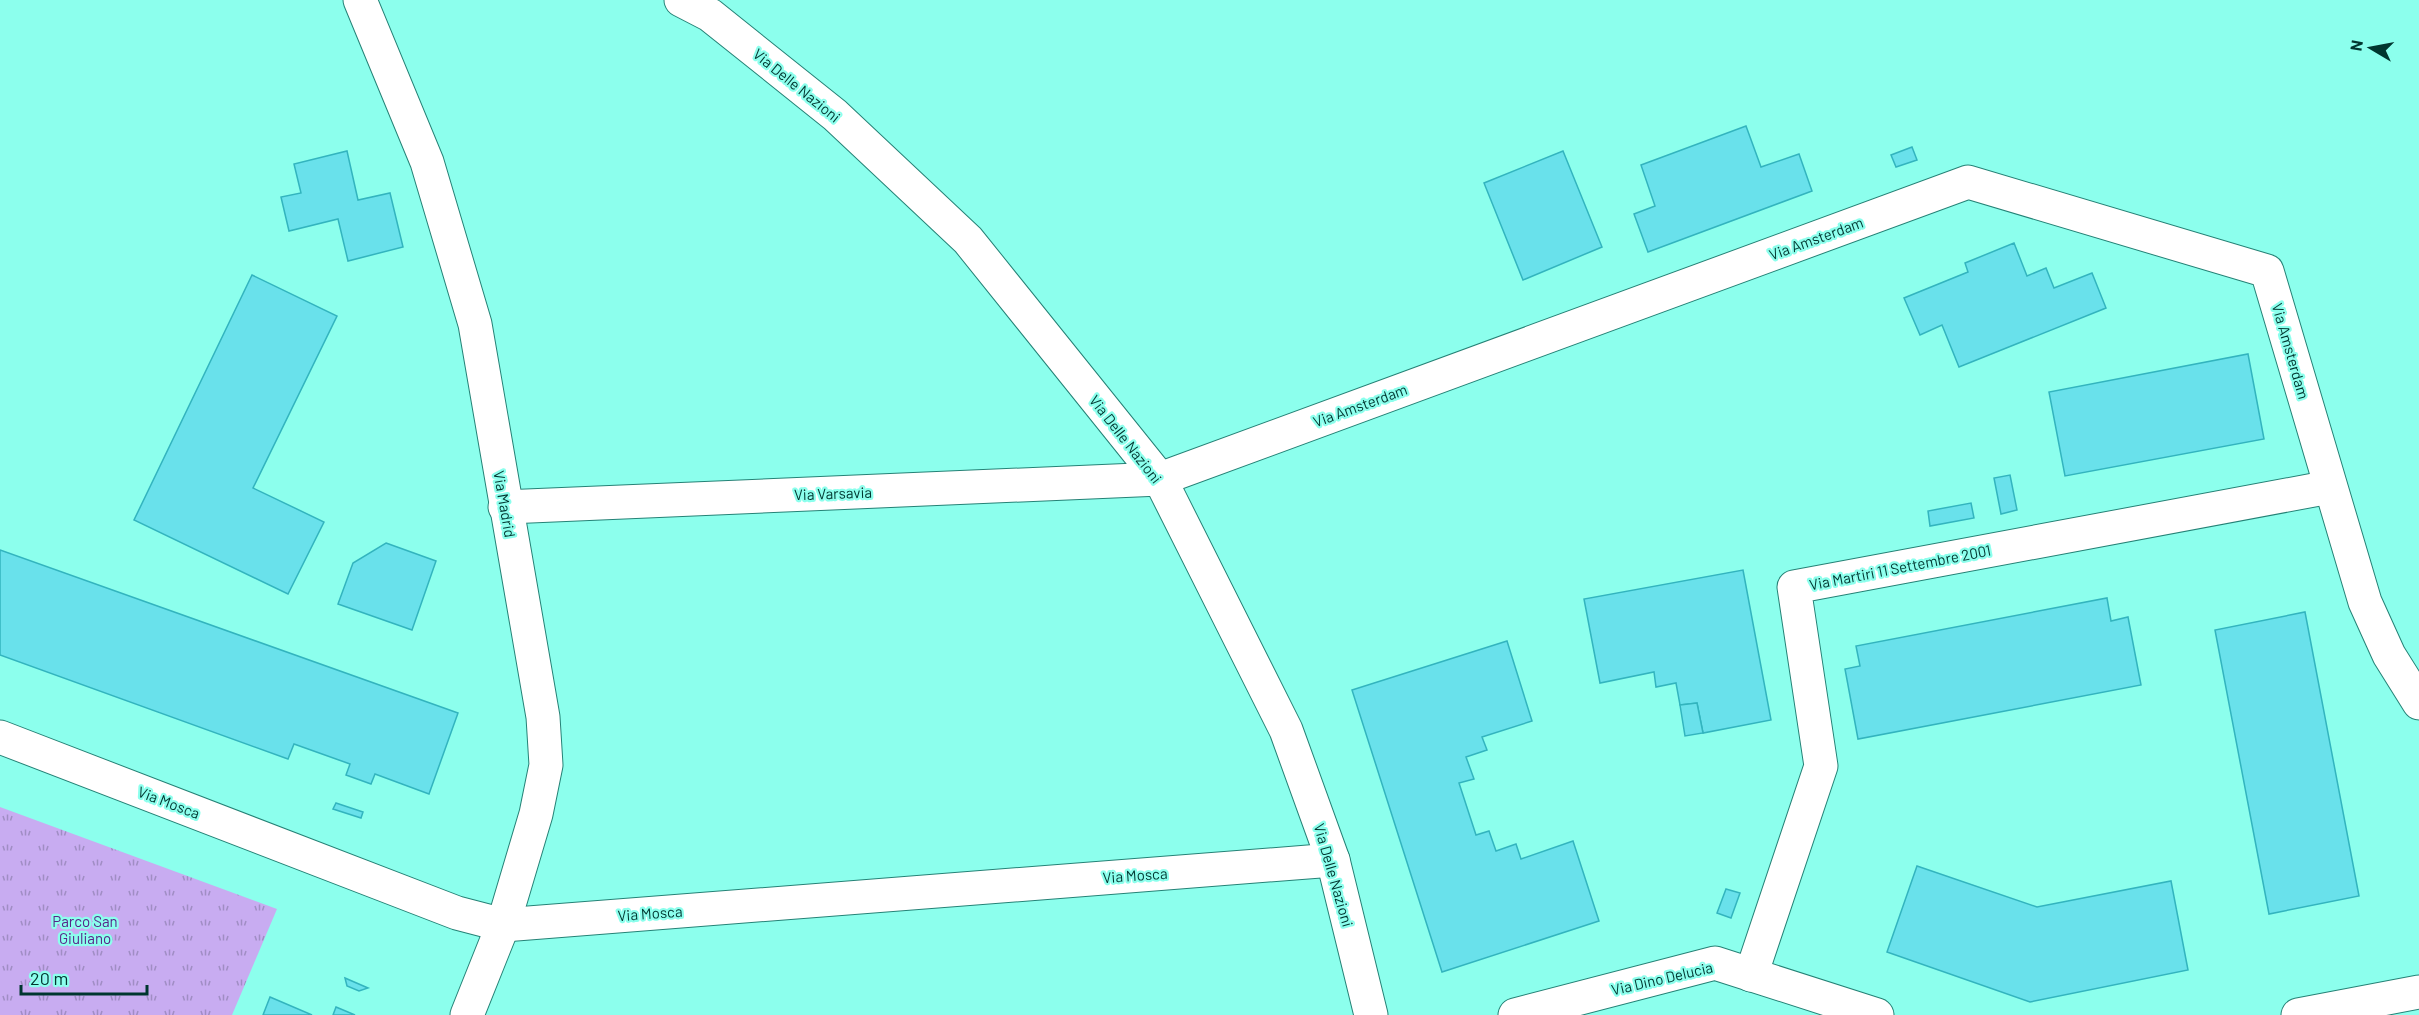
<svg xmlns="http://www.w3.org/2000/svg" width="2419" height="1015" font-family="Barlow,sans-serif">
<defs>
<pattern id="park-tufts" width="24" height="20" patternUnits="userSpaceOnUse" patternTransform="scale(1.5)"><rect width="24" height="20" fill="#c8acf1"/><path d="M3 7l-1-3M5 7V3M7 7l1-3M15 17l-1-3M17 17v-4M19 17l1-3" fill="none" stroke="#a08dc4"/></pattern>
</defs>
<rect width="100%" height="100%" fill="#8cffed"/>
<path fill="url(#park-tufts)" d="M0,807L277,909L232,1015H0Z"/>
<g fill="#69e1eb" stroke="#33b4be" stroke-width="1.5">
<path d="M1746,126L1761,167L1799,154L1812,191L1648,252L1634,214L1655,206L1641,165Z"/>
<path d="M1912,147L1917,160L1896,167L1891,155Z"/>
<path d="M347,151L358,200L390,193L403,247L348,261L338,219L289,231L281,197L301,193L294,164Z"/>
<path d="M1563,151L1602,247L1523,280L1484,183Z"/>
<path d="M2014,243L2027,276L2046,268L2054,288L2092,273L2106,308L1959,367L1942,325L1920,335L1904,298L1968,272L1965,263Z"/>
<path d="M252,275L337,316L253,488L324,522L288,594L134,520Z"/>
<path d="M2248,354L2264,439L2065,476L2049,392Z"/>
<path d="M2010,475L2017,510L2001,514L1994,478Z"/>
<path d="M1971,503L1974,518L1930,526L1928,511Z"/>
<path d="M386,543L436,561L412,630L338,604L353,563Z"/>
<path d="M0,550L458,713L429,794L375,774L371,784L346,775L350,764L294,744L288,759L0,655Z"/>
<path d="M1743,570L1771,720L1703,733L1697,703L1680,705L1676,683L1656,687L1654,672L1600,683L1584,599Z"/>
<path d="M2107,598L2111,621L2128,617L2141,685L1858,739L1845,669L1860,666L1856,646Z"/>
<path d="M2305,612L2359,896L2269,914L2215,630Z"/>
<path d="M1507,641L1532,721L1482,737L1487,750L1466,757L1474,779L1459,783L1476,835L1489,831L1496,851L1516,844L1521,859L1573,841L1599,921L1442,972L1352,690Z"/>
<path d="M1697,703L1703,733L1685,736L1680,705Z"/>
<path d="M336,803L363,812L361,818L333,809Z"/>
<path d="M1917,866L2037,907L2171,881L2188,970L2030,1002L1887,952Z"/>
<path d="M1726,889L1740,893L1731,918L1717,913Z"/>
<path d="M345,978L368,988L359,991L347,986Z"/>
<path d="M270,997L312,1015H263Z"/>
<path d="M336,1007L355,1015H333Z"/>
</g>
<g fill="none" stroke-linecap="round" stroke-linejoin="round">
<g stroke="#258276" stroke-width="35">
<g id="minor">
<path d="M360,0L427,162L475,324L543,717L546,765L536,814L503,925L467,1015"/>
<path d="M681,0L710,15L835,115L968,240L1160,479L1286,730L1333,860L1371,1015"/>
<path d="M505,507L1160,479L1968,182L2267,271L2365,602L2389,655L2419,703"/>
<path d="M0,737L457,913L503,925L1333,860"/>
<path d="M1751,975L1821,766L1794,587L2330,487"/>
<path d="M1515,1015L1715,963L1877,1015"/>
<path d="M2298,1015L2419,992"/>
</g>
</g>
<use href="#minor" stroke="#fff" stroke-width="33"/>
</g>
<g text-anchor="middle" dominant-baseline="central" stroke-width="4.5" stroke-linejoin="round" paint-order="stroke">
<g font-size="15" fill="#00362f" stroke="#8cffed">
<text transform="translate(797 85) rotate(39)">Via Delle Nazioni</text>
<text transform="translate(1816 238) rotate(-20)">Via Amsterdam</text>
<text transform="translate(2291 351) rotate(74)">Via Amsterdam</text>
<text transform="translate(1360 405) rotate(-20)">Via Amsterdam</text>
<text transform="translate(1126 439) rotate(52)">Via Delle Nazioni</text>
<text transform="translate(833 493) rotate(-2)">Via Varsavia</text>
<text transform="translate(505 504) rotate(80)">Via Madrid</text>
<text transform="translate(1900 567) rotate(-11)">Via Martiri 11 Settembre 2001</text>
<text transform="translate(169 802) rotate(21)">Via Mosca</text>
<text transform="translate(1135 875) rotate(-4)">Via Mosca</text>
<text transform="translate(1334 875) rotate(74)">Via Delle Nazioni</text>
<text transform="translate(650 913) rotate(-4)">Via Mosca</text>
<text transform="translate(1662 978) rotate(-13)">Via Dino Delucia</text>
</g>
<g font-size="15" fill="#572588" stroke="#8cffed">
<text x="85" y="921">Parco San<tspan x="85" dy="17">Giuliano</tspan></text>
</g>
</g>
<g transform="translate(2371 48) rotate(280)" stroke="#8cffed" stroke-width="4.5" paint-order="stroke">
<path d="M0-4.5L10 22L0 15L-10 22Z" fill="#00362f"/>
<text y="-9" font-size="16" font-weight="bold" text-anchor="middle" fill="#00362f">N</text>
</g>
<path d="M21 985v9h126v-9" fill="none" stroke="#00362f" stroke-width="3"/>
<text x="30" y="985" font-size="18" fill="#00362f" stroke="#8cffed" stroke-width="4.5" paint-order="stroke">20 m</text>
</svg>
